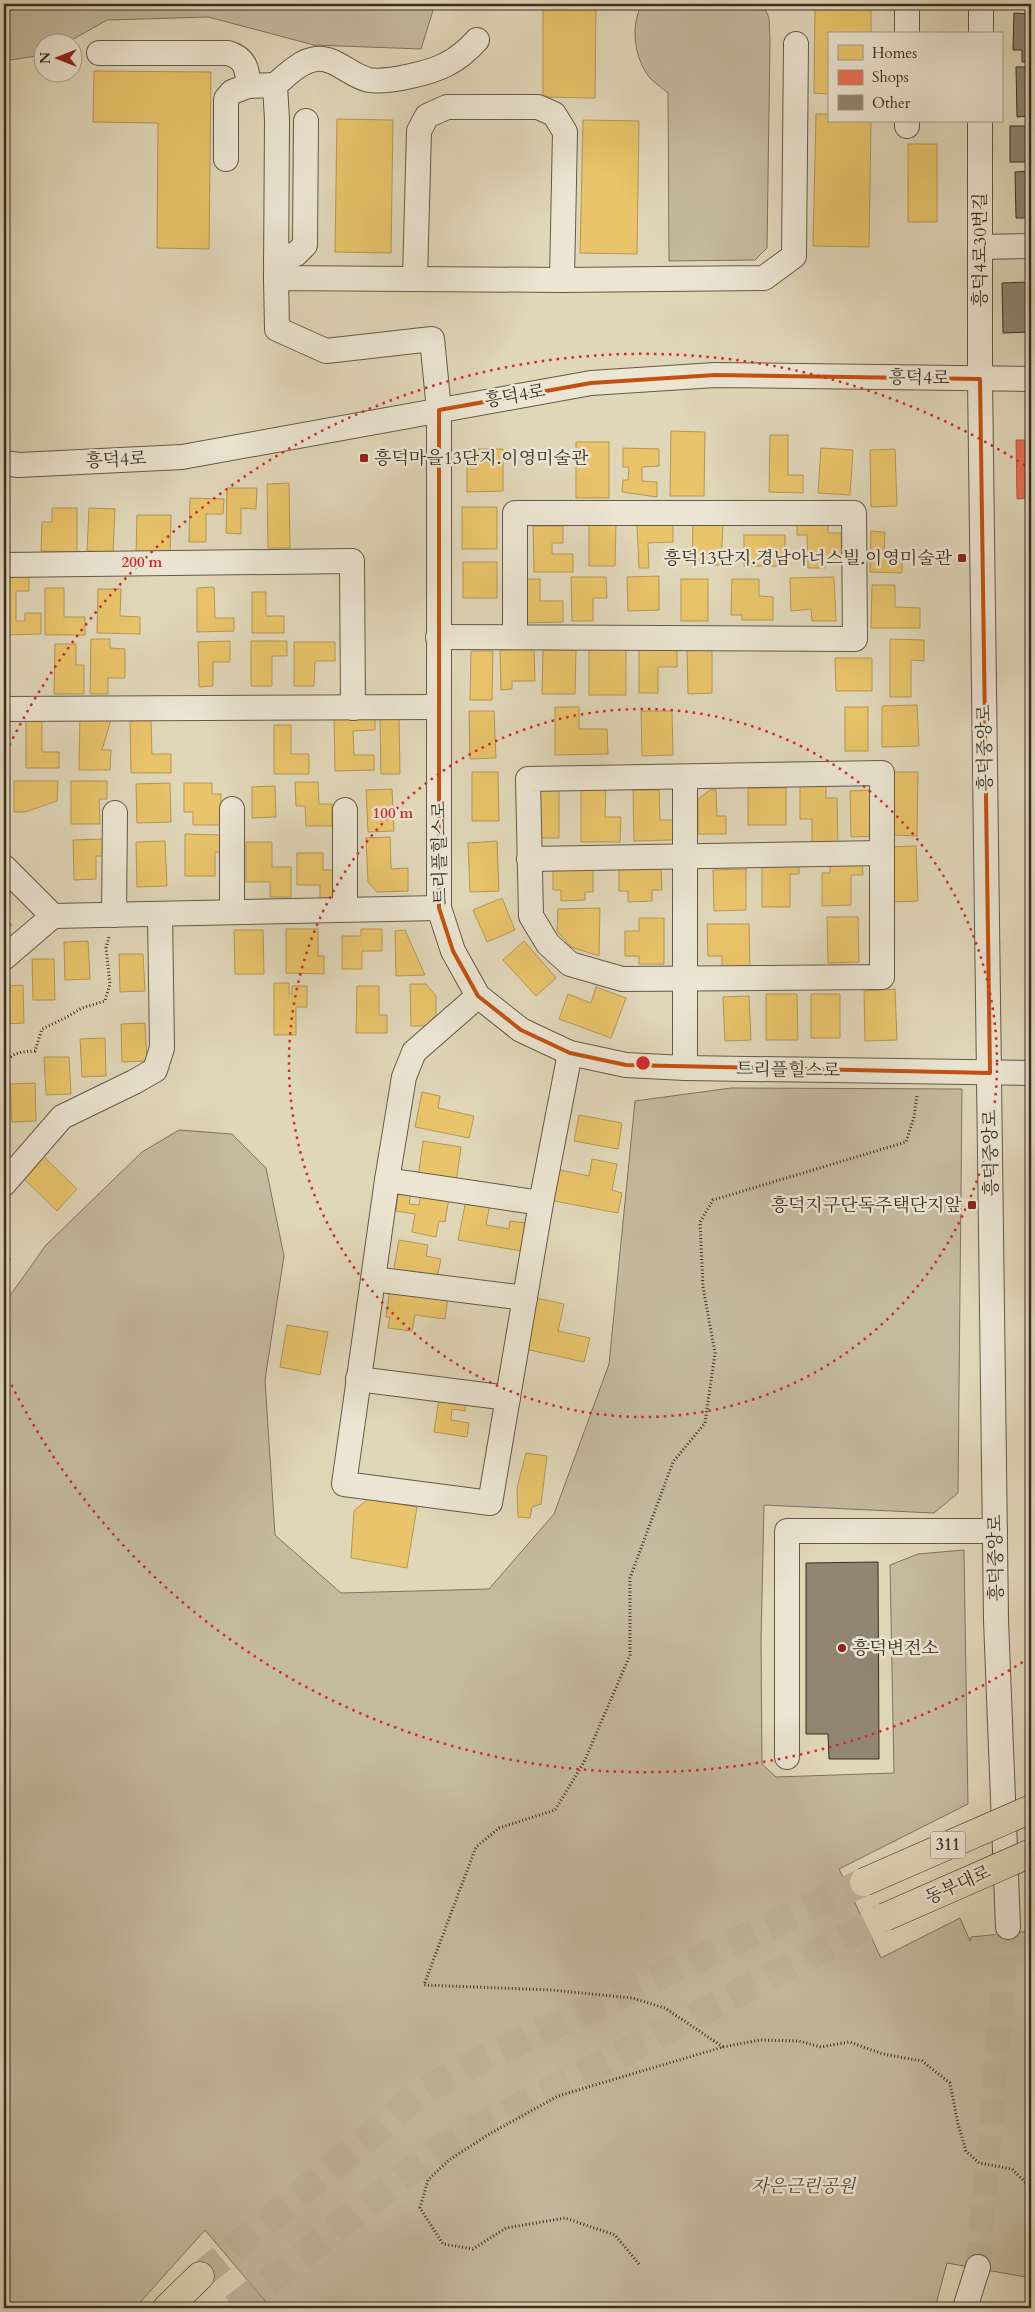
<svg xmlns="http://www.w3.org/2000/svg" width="1035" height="2312" font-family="Cardo,'Noto Serif KR',serif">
<rect width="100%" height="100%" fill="#e0d7b9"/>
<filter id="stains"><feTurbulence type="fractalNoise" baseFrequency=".004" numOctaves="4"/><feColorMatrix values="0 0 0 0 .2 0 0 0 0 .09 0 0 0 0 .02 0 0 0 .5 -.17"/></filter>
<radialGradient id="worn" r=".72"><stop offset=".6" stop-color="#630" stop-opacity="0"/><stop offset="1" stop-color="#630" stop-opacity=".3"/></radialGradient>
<g fill="#c4baa0" stroke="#7e7462">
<path d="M4,4H435L421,49L314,45L208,17L107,20L68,42H42V55L4,61Z"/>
<path d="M642,4H763L769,18L770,40L767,248L755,260L669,261L668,93C662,88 655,83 650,78C634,58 630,26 642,4Z"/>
<path d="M731,1088L962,1089L958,1493L934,1513L764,1505L761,1642L762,1764L776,1777L894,1773L890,1565L918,1554L964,1550L968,1804L839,1869L881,1958L960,1918L970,1941L971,1937L1031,1931V2278L947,2263L935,2308H271L205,2230L135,2308H4V1304L46,1245L142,1152L179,1130L232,1134L266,1168L284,1256L265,1380L275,1535L341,1593L489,1589L554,1514L609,1364L635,1101Z"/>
</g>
<g fill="#e9c46a" stroke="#b49755">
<path d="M543,4H596L595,98L543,97Z"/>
<path d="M815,4H871V34H829V94L814,93Z"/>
<path d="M94,71L211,72L209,249L157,248L158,123L93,122Z"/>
<path d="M816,114H829V121H871L869,247L813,246Z"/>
<path d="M337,119L393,120L391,253L335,252Z"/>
<path d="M583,120L639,121L637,254L580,253Z"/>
<rect x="908" y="144" width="29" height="78"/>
<path d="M671,431L705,432L704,496H670Z"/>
<path d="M770,435H788V475H803V493L769,492Z"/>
<rect x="576" y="442" width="33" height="56"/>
<path d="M623,448L659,449V466L642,467V481L657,482V497L622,492L623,480H628L629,467H623Z"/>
<path d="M821,448L853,450L850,495L818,493Z"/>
<path d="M467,449H503V491L467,492Z"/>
<path d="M895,449L897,506L871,507L870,450Z"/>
<path d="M289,483L290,548H268L267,484Z"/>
<path d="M227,488H257L256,509L241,508V534L226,533Z"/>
<path d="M190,498L224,499L223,514H206V542H189Z"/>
<rect x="462" y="507" width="35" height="42"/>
<path d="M52,508H77V552L41,551L42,522H52Z"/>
<path d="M89,508L115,509L113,552L87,551Z"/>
<path d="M137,515H171L170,556L136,555Z"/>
<path d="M797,521H828V533H841L842,561L825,562V568H808L807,535H797Z"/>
<path d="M693,522L723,523L721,565H692Z"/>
<path d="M589,524H616L615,566H589Z"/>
<path d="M673,524V542L648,543L649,568H639L637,525Z"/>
<path d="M533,526H563V543H552V554H573V572H534Z"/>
<path d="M871,531L885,532L884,556L902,557V573L870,572Z"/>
<rect x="744" y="535" width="41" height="31"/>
<rect x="463" y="562" width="34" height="36"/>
<path d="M5,576H29V591H16V621H25V613H41V634L4,635Z"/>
<path d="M659,576V610L628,611L627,577Z"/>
<path d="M571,577H606L607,598H593V621H572Z"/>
<path d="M834,577L836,621H812L811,609L791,611L790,578Z"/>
<path d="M521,579H540V601H563V622L522,623Z"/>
<rect x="681" y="579" width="27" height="42"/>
<path d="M732,579H759V596L773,597V620H742V615H731Z"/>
<path d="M872,585H895V607L920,608V628H871Z"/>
<path d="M214,587L215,618H234V631L197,632V588Z"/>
<path d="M45,588H64V617H85V635H45Z"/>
<path d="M98,589H121L120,616L140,617V634L97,633Z"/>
<path d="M252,592H266V616H284V633H252Z"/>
<path d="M91,639H110V648L125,649V678H108V694H90Z"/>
<path d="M890,639L924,640V661L911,660V697H890Z"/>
<path d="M230,641V662H213V686L199,687L198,642Z"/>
<path d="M251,641H287V656H272V686H251Z"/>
<path d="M294,642H335V661H315L314,686H294Z"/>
<path d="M55,644H76V665H84V694H54Z"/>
<rect x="589" y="647" width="37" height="48"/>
<path d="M534,649L535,681H512V689L501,690L500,650Z"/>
<path d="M639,649H677V667H658V693H639Z"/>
<path d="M543,650H576L575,694H542Z"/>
<path d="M687,650H712V693L688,694Z"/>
<path d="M471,651H493L492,700H470Z"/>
<path d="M835,658H872V691H836Z"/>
<path d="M917,705L919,746L882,747V706Z"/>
<path d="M555,707H579V729H607L608,754L555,755Z"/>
<rect x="845" y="707" width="23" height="44"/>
<path d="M469,711H494L496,758L470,759Z"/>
<path d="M641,711H672L673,755L642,756Z"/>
<path d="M375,714V730L353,731L354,755H374V770L335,771L334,715Z"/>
<path d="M80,716H112L102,750H111L110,770H79Z"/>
<path d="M26,718H42V752H59V768H26Z"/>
<path d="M399,718L400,774H381L380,719Z"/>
<path d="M151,720L152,754H171V773H131L130,721Z"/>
<path d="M274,725H291V754H309V774H274Z"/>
<path d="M472,772H498L499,821H472Z"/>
<path d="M893,772H918L917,836L893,835Z"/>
<path d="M14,781H58L57,801L25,812H14Z"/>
<path d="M71,781H107V799H99L100,824H71Z"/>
<path d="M295,782H318L319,804H332V826H306L305,806H296Z"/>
<path d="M170,783L171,822L137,823L136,784Z"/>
<path d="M184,783H212V794H221V825H193V812H184Z"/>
<path d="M800,784H826V798H837L838,844L812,845V819H800Z"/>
<path d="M275,786L276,817L252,818V787Z"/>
<path d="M559,788V838H534V789Z"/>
<path d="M581,788H606L605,817H621L620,842H581Z"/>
<rect x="748" y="788" width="38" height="37"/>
<path d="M392,789L394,831L368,832L366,790Z"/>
<path d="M633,790H659L660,820H673V840L634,841Z"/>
<path d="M710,790H716L717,816H726V834H698V799Z"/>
<path d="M874,790L875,836L851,837L850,791Z"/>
<path d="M185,834L222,835V852H215V876H185Z"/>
<path d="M390,837L391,869L408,868V891L377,892L368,882L366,838Z"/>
<path d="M104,839L105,856H96V879L74,880L73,840Z"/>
<path d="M165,841L167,886L137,887L136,842Z"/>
<path d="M497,841L499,891L470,892L468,843Z"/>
<path d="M246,842H272V867H291V897H270V882H246Z"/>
<path d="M916,846L918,901L892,902L890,847Z"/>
<path d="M297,853H323V870H340V900H320V885H297Z"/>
<path d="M799,860V874H790V907H762V861Z"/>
<path d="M862,861L863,875H851V905L822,906V873H830V862Z"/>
<path d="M593,866V892H585V900L561,901V890H553V867Z"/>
<path d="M661,868L662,890H652V901L628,902V891H619V869Z"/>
<path d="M746,869V910L714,911L713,870Z"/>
<path d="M4,882L12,892L4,900Z"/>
<path d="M502,898L515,930L487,942L473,910Z"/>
<path d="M600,908L599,956L571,947L557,931L558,909Z"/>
<path d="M4,915L12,925L4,932Z"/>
<path d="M827,917H858L859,962L828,963Z"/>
<path d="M639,918H664V964H639V956H625V931H639Z"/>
<path d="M707,924H749L750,969H722V956H708Z"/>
<path d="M286,929H318V956H324V974L286,973Z"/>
<path d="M361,929H382V951H362V969H342V936H361Z"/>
<path d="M234,930H263L264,974H235Z"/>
<path d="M405,930L425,975L396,976L395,931Z"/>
<path d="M88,941L90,979L65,980L64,942Z"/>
<path d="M524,941L556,978L536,996L503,960Z"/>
<path d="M119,954H143L145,991L120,992Z"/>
<path d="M32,959H54L55,1000H33Z"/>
<path d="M274,983H289V994H292V986H307V1007H296V1035H274Z"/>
<path d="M410,984H426L436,996V1014L427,1026H411Z"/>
<path d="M23,985L24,1023L4,1024V986Z"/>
<path d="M357,986H379V1015H387V1033H356Z"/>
<path d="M596,987L626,998L611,1038L559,1019L568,994L591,1003Z"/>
<path d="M895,989L897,1040L865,1041L864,991Z"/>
<path d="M766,994H797L798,1040H766Z"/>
<rect x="811" y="994" width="29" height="44"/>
<path d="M749,996L751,1040L725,1041L723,997Z"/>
<path d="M145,1023L147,1061L122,1062L121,1024Z"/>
<path d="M105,1038L106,1076L82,1077L80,1039Z"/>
<path d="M44,1057H69L71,1094L46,1095Z"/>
<path d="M35,1083L36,1121L12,1122L10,1084Z"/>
<path d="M422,1092L440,1096L438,1108L474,1116L469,1138L415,1127Z"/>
<path d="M579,1115L622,1123L618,1149L574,1141Z"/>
<path d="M423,1141L461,1147L456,1183L418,1178Z"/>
<path d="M42,1155L77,1189L57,1211L22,1177Z"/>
<path d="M592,1159L617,1164L612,1190L622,1193L618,1213L549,1200L555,1169L589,1176Z"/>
<path d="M399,1189L411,1191L409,1204L419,1205L421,1193L449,1198L445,1222L439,1221L436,1237L412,1232L415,1214L396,1211Z"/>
<path d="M466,1200L490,1204L486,1225L509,1229L510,1221L526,1223L521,1251L458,1240Z"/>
<path d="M399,1240L428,1245L426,1256L441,1259L436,1282L393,1274Z"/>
<path d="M4,1252L11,1259L4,1267Z"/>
<path d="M390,1288L448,1296L445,1319L415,1315L412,1331L388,1328L390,1317H386Z"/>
<path d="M536,1298L564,1304L558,1331L590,1338L584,1362L525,1349Z"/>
<path d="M287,1325L328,1332L320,1375L280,1367Z"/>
<path d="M439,1399H466L465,1411L452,1409L451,1420L469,1423L467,1437L434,1432Z"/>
<path d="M526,1453L547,1456L541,1504L532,1507L530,1518L518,1517L517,1488Z"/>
<path d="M368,1499L417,1507L407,1568L351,1558L354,1511Z"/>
</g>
<path fill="#e76f51" stroke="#b35c44" d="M1016,440H1031V498L1017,499Z"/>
<g fill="#908672" stroke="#392f25">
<rect x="1016" y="4" width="15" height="5"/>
<path d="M1014,13L1031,14V62H1022V50H1013Z"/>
<path d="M1016,67H1031V116L1017,117Z"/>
<rect x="1010" y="126" width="21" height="36"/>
<path d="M1031,171V218H1016L1015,172Z"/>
<path d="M1031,282V332L1003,333L1002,283Z"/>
<rect x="1030" y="821" width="1" height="41"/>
<rect x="1027" y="868" width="4" height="35"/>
<path d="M878,1562L879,1759H829L828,1734H806V1563Z"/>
</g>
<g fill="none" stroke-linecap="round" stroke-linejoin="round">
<path stroke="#bfb59b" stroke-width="24" stroke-dasharray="24 12" stroke-linecap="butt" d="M978,2267L1008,1927"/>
<g stroke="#bfb59b" stroke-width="28" stroke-dasharray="28 14" stroke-linecap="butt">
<path d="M200,2276L362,2143L419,2093L494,2053L864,1882"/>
<path d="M234,2308L443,2146L885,1917"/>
</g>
<g stroke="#63594a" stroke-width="26">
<g id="minor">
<path d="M907,34V4"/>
<path d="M981,34V4"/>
<path d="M796,44L794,256L764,278L562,280L276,278L277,329L326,351L432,339L439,410V908L453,951L478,996L521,1030L570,1053L626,1065L685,1068L1031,1073"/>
<path d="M99,53H228C245,58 248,69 248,86L275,85"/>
<path d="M980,121V379L996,1620L1008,1927"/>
<path d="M907,126V121"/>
<path d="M226,159V99L232,92L248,86"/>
<path d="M980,247L1031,246"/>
<path d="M276,259L296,254L305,245L306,121"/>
<path d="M276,278L277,120L275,85C287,75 300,61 316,59C336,57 350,76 369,80C387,83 431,73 447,64C459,58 468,50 477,40"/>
<path d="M415,278L419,131L427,116L447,107H538L554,114L565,132L562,280"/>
<path d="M4,463L19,465L182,457L591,383L715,375L1031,379"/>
<path d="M4,565L352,561L353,708"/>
<path d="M438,637L855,639L854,513H515V637"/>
<path d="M4,709L438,707"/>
<path d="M882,773V977L622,979L570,964L548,944L531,916L528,779Z"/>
<path d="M685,777V1068"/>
<path d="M232,809V912"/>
<path d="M345,810V909"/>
<path d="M529,859L882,853"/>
<path d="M4,867L53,916"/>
<path d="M114,915L115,813"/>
<path d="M4,958L53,916L439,908"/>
<path d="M478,996L414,1052L404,1077L387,1180L344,1484L490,1503L541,1203L570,1053"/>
<path d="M387,1180L541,1203"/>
<path d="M4,1184L62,1117L134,1082L155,1070L162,1048L160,914"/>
<path d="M373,1279L525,1298"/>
<path d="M358,1379L508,1398"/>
<path d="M787,1757V1531H995"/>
<path d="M965,2308L978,2267"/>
</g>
</g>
<g stroke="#392f25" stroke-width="29">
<path id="highway" d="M167,2308L200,2276"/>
</g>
<g stroke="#392f25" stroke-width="3" stroke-dasharray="1 2.5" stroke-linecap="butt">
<path d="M4,1073C8,1053 16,1052 35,1051L42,1029L65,1018L82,1008L105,1001L110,984L106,948L109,937"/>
<path d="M723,2047L665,2008L632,1998L551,1990L424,1985L476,1847L499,1828L555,1810L584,1762L630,1655V1578L673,1462L705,1423L715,1353L703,1287L700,1222L713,1200L906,1142L914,1117L917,1095"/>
<path d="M639,2264L615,2235L565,2218L506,2228L473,2249L443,2244L420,2208L428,2180L449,2160L491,2133L558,2096L723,2047L760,2040L799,2041L821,2047L849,2042L883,2054L922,2061L950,2083L958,2124L966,2151L979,2163L1012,2169L1031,2188"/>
</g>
<use href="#minor" stroke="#ebe5d2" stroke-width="24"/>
<use href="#highway" stroke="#e0d7b9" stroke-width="28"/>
<g stroke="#392f25" stroke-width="29" stroke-linecap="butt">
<g id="highway-bridge">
<path d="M864,1882L1031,1809"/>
<path d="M885,1917L1031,1853"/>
</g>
</g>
<use href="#highway-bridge" stroke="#e0d7b9" stroke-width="28"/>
</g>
<path fill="none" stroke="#c55111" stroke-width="4" stroke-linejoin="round" d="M715,375L980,379L990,1073L626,1065L570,1053L521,1030L478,996L453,951L439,908V410L591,383Z"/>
<g fill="none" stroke="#d62828" stroke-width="2.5" stroke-dasharray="2.5 5">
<circle cx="643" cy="1063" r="354"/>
<path d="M1029 1658A709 709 0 0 1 6 1374M6 752A709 709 0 0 1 1029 468"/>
</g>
<g fill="#8f2418" stroke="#ebe5d2" stroke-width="2">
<rect x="359" y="453" width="10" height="10" rx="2.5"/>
<rect x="957" y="553" width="10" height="10" rx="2.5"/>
<rect x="967" y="1200" width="10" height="10" rx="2.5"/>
<circle cx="842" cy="1648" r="5"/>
</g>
<g text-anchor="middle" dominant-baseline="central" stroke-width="5" stroke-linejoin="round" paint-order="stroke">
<rect fill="#ebe5d2" stroke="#6e6659" stroke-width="1" x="930.5" y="1831.5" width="35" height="27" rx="4"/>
<g font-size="16" font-weight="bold" fill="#392f25">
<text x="948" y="1845">311</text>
</g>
<g font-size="18" fill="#392f25" stroke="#ebe5d2">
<text transform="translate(980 250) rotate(-90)">흥덕4로30번길</text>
<text transform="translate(919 378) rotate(1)">흥덕4로</text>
<text transform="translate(515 396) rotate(-10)">흥덕4로</text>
<text transform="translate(116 460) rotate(-3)">흥덕4로</text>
<text transform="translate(985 748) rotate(-91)">흥덕중앙로</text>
<text transform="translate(440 853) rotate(-91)">트리플힐스로</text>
<text transform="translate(788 1070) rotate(1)">트리플힐스로</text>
<text transform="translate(991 1153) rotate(-91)">흥덕중앙로</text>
<text transform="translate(996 1558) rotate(-91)">흥덕중앙로</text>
<text transform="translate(958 1885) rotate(-24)">동부대로</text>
</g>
<g font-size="18" fill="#392f25" stroke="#ebe5d2" text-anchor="start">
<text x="374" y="458">흥덕마을13단지.이영미술관</text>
<text x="952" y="558" text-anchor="end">흥덕13단지.경남아너스빌.이영미술관</text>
<text x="962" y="1205" text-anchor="end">흥덕지구단독주택단지앞</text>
<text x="852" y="1648">흥덕변전소</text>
</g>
<g font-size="18" font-style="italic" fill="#554b3e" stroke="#ebe5d2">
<text x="803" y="2186">자은근린공원</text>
</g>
</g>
<circle cx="643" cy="1063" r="8" fill="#d62828" stroke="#ebe5d2" stroke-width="2.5"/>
<g font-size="15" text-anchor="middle" font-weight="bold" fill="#d62828" stroke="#ebe5d2" stroke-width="5" stroke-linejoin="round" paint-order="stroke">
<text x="142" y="567">200 m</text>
<text x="393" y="818">100 m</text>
</g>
<rect width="1035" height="2312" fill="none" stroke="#e0d7b9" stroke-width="20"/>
<rect x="5" y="5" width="1025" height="2302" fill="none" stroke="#392f25" stroke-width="2.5"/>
<rect x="10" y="10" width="1015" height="2292" fill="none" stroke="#392f25"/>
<rect x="828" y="32" width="175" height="90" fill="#ebe5d2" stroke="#a49c8d"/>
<rect x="838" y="45" width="25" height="15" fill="#e9c46a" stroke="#a49c8d"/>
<text x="872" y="58" font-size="15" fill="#392f25">Homes</text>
<rect x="838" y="70" width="25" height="15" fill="#e76f51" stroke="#a49c8d"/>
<text x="872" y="82" font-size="15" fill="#392f25">Shops</text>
<rect x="838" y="95" width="25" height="15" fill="#908672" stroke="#a49c8d"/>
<text x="872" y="108" font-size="15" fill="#392f25">Other</text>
<g transform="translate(58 58) rotate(270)"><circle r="24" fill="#ebe5d2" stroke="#a49c8d"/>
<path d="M0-4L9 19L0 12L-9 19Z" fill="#8f2418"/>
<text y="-8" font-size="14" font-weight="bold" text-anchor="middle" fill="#392f25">N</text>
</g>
<rect width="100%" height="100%" filter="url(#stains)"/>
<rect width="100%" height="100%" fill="url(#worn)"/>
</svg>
